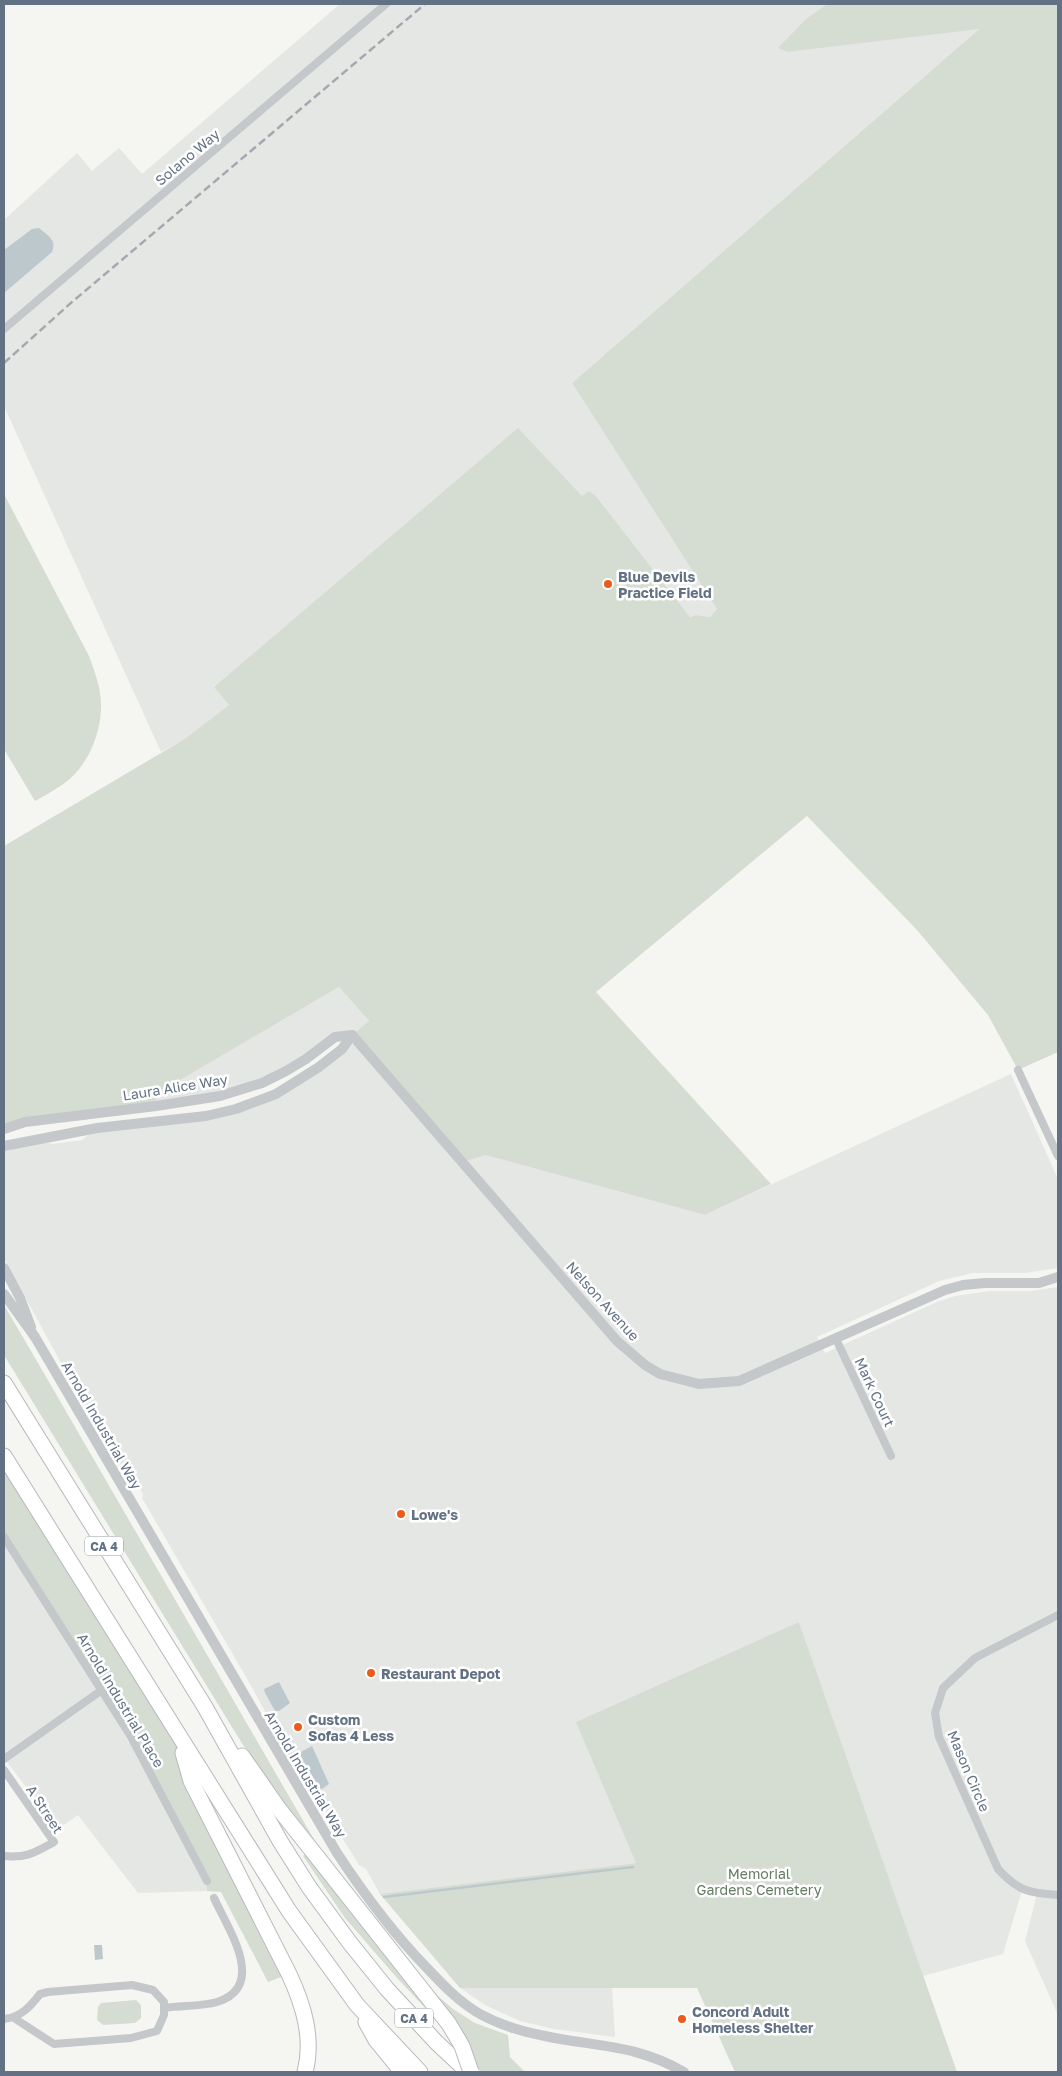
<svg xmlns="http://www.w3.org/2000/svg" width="1062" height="2076" font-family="'Golos Text',sans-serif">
<rect width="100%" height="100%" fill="#f5f5f1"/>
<g fill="#e5e7e5">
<path d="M340,4H827L807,18L788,52L980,28L572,383L717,609L710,617L696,615L690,617L596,496L582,497L214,686L229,705L183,740L161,752L4,406V220L77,153L92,171L119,148L142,174Z"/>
<path d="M339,987L369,1021L353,1035L485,1155L705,1215L1011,1074L1058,1179V1268L1025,1273H973L939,1281L817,1337L825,1353L937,1302L955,1296L990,1291H1031L1058,1287V2015L1025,1941L1037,1894L1022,1890L1003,1954L923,1976L799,1622L636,1863L380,1894L366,1869L359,1865L294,1759L288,1755L253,1689L142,1498L143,1494L128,1467L123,1468L120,1463L61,1363L4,1258V1150L40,1142L53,1144L82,1140L97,1128L206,1116L276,1094L352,1036L335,1037L262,1083L156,1106L155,1094Z"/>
<path d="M4,1537L102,1690L207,1881V1891L138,1893L78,1815L58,1829L4,1758Z"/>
<path d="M612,1987L615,2037L554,2029L520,2021L485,2005L460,1988Z"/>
</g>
<g fill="#d5ddd2">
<path d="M827,4H1058V1052L1018,1070L988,1015L917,930L807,816L596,992L771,1184L705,1215L485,1155L463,1162L352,1035L369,1021L339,987L156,1094V1106L4,1129V846L183,740L229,705L214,687L518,428L582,496L589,491L596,496L690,617L696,615L710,617L717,609L572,383L979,29L788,52L778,48L807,18Z"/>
<path d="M4,494L89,656C95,673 102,690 101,709C100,737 86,769 62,785C53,791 44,796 35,801L4,749Z"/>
<path d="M4,1305L38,1363L319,1848L280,1798L243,1745L4,1355Z"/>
<path d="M4,1452L177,1735L289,1974L268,1982L221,1892L207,1891V1880L148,1766L4,1537Z"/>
<path d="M799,1622L957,2072H735L697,1988H460L380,1894L636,1863L576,1722Z"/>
<path d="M308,1852L433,1992L453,2009L475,2023L508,2035L510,2057L525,2072H481L469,2062L460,2045L397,1978L345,1918L303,1856Z"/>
<path d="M136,2000L141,2005V2018L135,2023L103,2025L97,2020L98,2007L101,2003Z"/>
</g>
<g fill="#bdc8cd">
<path d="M39,228C48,236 57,239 52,252L4,293V250L32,229Z"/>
<path d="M279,1682L290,1703L279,1711H275L265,1693L264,1689Z"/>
<path d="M312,1746L329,1784L322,1789L319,1788L299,1753Z"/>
<path d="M94,1945H102L103,1959L95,1960Z"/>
</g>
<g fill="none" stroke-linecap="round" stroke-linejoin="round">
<path stroke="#bdc8cd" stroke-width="2.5" d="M384,1897L633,1867"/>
<g stroke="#b6b9bd" stroke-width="17">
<g id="motorway">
<path d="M4,1383L205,1707L280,1841L309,1887L350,1943L387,1989L436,2042L468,2072"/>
<path d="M4,1456L289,1911L357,2005L420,2072"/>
<path d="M183,1753L191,1781L289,1974C303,2004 314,2038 305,2072"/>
<path d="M242,1756L279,1809L318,1858"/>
<path d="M366,2022L376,2040L402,2072"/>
</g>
</g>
<g stroke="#c4c8cb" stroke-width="8">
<path d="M4,329L386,4"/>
<path d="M1018,1070L1058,1156"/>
<path d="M836,1339L891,1456"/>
<path d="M4,1537L130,1735L207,1881"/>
<path d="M1058,1615L975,1658L943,1688L935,1713L939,1737L998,1869C1018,1891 1029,1893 1058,1895"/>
<path d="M4,1759L102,1690"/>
<path d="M4,1770L54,1842C34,1853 27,1858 4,1856"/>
<path d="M164,2008C181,2005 200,2007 217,2002C268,1986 228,1929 214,1898"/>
<path d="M4,2019C21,2017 30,2007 40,1994L48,1992L132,1985L153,1990L164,2002V2015L157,2031L131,2038L54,2044L14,2018"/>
</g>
<g stroke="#c4c8cb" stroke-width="10">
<path d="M352,1035L617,1341L645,1365L660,1374L699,1384L739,1381L945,1290L963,1285L985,1283H1039L1058,1277"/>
<path d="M4,1129L25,1122L156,1106L220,1096L262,1083L286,1071L306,1059L335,1037L352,1035"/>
<path d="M4,1146L97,1128L206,1116L236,1109L276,1094L319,1067L342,1049L352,1035"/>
<path d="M4,1268L20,1298L31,1327"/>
<path d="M4,1294L35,1337L337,1853C364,1894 392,1932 426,1967C443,1985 459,2002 480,2014C500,2025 523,2032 545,2036C597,2047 635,2044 684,2072"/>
</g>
<use href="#motorway" stroke="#fff" stroke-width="15"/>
<path stroke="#a4a9b0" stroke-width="2.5" stroke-dasharray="8 4" stroke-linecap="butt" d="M4,363L72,302L425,4"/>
<g stroke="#b6b9bd" stroke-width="17" stroke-linecap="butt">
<path id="motorway-bridge" d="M318,1858L449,2024L462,2046L471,2072"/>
</g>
<use href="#motorway-bridge" stroke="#fff" stroke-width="15"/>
</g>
<g fill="#ec5b1a" stroke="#fff" stroke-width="2">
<circle cx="608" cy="584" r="5"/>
<circle cx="401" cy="1514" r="5"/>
<circle cx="371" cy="1673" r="5"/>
<circle cx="298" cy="1727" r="5"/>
<circle cx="682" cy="2019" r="5"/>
</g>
<g text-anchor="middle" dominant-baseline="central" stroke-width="5" stroke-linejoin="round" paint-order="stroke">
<g fill="#fff" stroke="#919ca9" stroke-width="1">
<rect x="85" y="1536.5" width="38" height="19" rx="4"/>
<rect x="395" y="2008.5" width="38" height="19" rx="4"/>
</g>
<g font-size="12" font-weight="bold" fill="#627284">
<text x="104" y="1546">CA 4</text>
<text x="414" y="2018">CA 4</text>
</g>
<g font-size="14" fill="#627284" stroke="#fff">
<text transform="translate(187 157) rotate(-40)">Solano Way</text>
<text transform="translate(175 1087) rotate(-9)">Laura Alice Way</text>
<text transform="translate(603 1301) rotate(48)">Nelson Avenue</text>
<text transform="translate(875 1392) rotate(65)">Mark Court</text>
<text transform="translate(102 1425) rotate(60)">Arnold Industrial Way</text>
<text transform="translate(121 1700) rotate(59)">Arnold Industrial Place</text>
<text transform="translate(969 1771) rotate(67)">Mason Circle</text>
<text transform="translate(306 1774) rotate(59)">Arnold Industrial Way</text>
<text transform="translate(45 1809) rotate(57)">A Street</text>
</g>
<g font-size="14" font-weight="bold" fill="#627284" stroke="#fff" text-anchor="start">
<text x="618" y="576">Blue Devils<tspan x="618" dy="16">Practice Field</tspan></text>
<text x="411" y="1514">Lowe's</text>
<text x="381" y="1673">Restaurant Depot</text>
<text x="308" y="1719">Custom<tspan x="308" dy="16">Sofas 4 Less</tspan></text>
<text x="692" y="2011">Concord Adult<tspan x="692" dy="16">Homeless Shelter</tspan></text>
</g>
<g font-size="14" fill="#657b62" stroke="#fff">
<text x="759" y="1873">Memorial<tspan x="759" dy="16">Gardens Cemetery</tspan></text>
</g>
</g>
<rect width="1062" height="2076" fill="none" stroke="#627284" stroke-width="10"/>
</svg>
